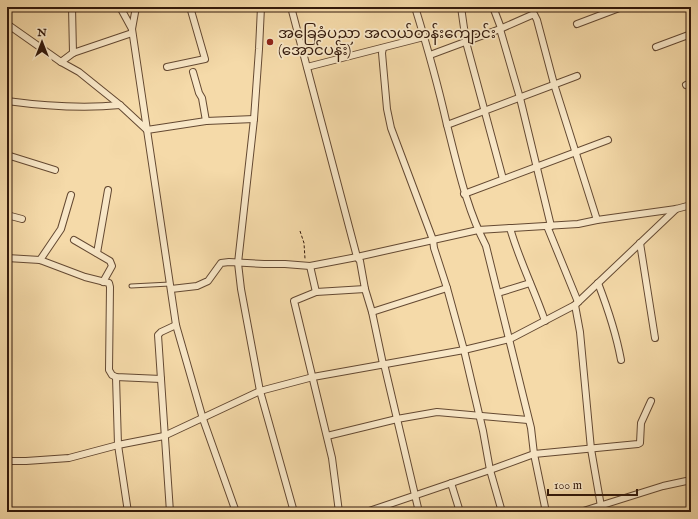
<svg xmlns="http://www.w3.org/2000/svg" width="698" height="519" font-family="'IM FELL English','Noto Sans Myanmar',serif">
<rect width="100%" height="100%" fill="#f5daa9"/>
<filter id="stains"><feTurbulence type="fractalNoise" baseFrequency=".005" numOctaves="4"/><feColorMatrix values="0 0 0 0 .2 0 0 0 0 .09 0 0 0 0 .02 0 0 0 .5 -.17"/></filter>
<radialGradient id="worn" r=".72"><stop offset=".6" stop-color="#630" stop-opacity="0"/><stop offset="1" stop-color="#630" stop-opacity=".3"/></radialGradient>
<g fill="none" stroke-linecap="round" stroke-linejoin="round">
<g stroke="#644932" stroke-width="5">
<path id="service" d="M131,286L170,284"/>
</g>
<g stroke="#644932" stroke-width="8">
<g id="minor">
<path d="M72,7L73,53"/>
<path d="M120,7L132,29L176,325L203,419L236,512"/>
<path d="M261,7L259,49L254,119L238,263L241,289L260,391L294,512"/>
<path d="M291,7L357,257L360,261L365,289L372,312L383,364L385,368L419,512"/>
<path d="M415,7C427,46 438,85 447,125C458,167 466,207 486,246L531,428L534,454L546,512"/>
<path d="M461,7L466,42L503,179"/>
<path d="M493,7L501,28"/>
<path d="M7,24L61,62L79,72L120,105L147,130L206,121L254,119"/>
<path d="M577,24L622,7"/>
<path d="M132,29L136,7"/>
<path d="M500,29L520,98L551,226"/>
<path d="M656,47L691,34"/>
<path d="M383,48L382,53L387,109L391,128L433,240L434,248L447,288L464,350L483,431L490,470L502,512"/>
<path d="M430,55L500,29L534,14L537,20L554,84L597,220"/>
<path d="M61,62L73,53L132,33"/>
<path d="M167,67L205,59L190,7"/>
<path d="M307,67L424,37"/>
<path d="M193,72L199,93L202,98L206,121"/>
<path d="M686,85L691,83"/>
<path d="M7,101C44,106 82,109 120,105"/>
<path d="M447,125L577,76"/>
<path d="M7,155L55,170"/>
<path d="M464,194L608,140"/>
<path d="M7,215L22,219"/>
<path d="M547,226L578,302"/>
<path d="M510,228C519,260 534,289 545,321"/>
<path d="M74,240L110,261L112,266L103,282"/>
<path d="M640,243L655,338"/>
<path d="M97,253L108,190"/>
<path d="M7,258L40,260L85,277L109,283L110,287L109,370L112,375L116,377L161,379"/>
<path d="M40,260L61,229L71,195"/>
<path d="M310,266L316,292"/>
<path d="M598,283C608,309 616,333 621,360"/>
<path d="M171,289L197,286L208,281L221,263L229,262L264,264H285L310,266L357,257L478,230L578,224L597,220L676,209L691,205"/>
<path d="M498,293L530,283"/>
<path d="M575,305L580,332L591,449L602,512"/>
<path d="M372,312L447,288"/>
<path d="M116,377L118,445L128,512"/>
<path d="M327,436L397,419L437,412L528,420"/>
<path d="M7,461H26L69,458L118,445L164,436L260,391L313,377L464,350L510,339L575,305L676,209"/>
<path d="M451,483L460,512"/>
<path d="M170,512L158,335L161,332L176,325"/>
<path d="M339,512L332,458L294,301L316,292L365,289"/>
<path d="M366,512L490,470L534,454L638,444L640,443L641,423L651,401"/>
<path d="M580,512L663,486L691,480"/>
</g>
</g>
<path stroke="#33190b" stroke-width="1" stroke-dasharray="3 2" stroke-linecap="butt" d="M300,231L304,243L305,259"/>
<use href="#service" stroke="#f8e7c7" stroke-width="3"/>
<use href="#minor" stroke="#f8e7c7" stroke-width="6"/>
</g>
<circle fill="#8f2418" stroke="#f8e7c7" stroke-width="1.5" cx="270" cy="42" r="4"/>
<g text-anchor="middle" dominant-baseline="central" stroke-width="3.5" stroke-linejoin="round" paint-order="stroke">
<g font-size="15" fill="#33190b" stroke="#f8e7c7" text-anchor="start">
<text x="278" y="33">အခြေခံပညာ အလယ်တန်းကျောင်း<tspan x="278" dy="17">(အောင်ပန်း)</tspan></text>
</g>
</g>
<rect width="698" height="519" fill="none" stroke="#f5daa9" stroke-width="24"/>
<rect x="8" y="8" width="682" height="503" fill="none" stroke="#33190b" stroke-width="2"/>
<rect x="12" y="12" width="674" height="495" fill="none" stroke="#33190b"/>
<g transform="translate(42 42)" stroke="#f8e7c7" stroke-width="3" paint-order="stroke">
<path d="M0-3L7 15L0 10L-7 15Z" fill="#33190b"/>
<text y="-6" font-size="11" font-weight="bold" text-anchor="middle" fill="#33190b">N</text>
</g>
<path d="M548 489v6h89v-6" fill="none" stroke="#33190b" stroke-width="2"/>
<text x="554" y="489" font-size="12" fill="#33190b" stroke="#f8e7c7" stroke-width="3" paint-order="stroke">100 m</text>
<rect width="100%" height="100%" filter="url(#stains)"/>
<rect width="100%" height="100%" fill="url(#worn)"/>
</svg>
